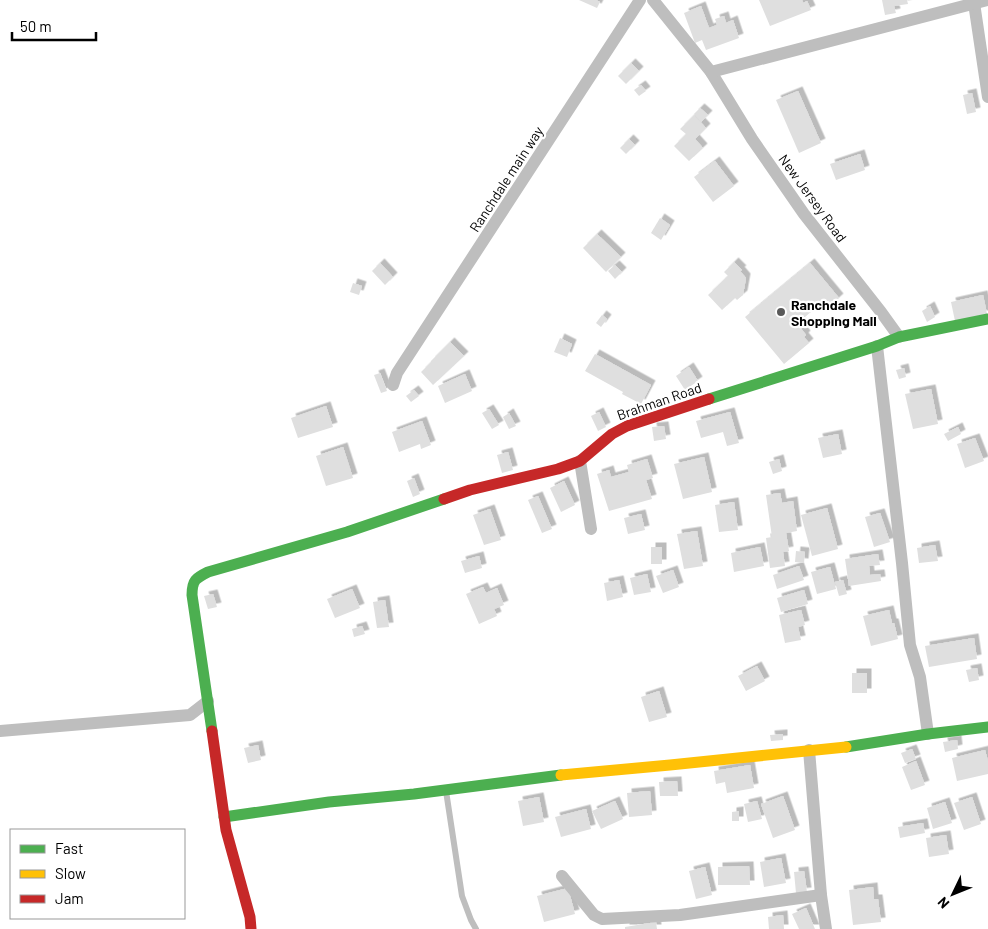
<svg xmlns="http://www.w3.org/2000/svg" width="988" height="929" font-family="Barlow,sans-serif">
<defs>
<filter id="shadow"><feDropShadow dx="4.5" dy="-4.5" stdDeviation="0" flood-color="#0004"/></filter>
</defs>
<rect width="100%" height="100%" fill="#fff"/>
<g fill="#dfdfdf" filter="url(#shadow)">
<path d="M579,0H596L600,2L597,8Z"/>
<path d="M759,0H802L803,3L807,1L811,10L770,26Z"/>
<path d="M882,0H907L908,4L894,6L896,13L885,15Z"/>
<path d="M701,6L709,28L717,25L715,19L724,16L726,23L733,20L739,38L706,50L702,40L695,43L684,13Z"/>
<path d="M631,63L639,71L626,84L618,76Z"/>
<path d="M641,85L646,91L639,96L634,90Z"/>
<path d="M798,91L821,143L799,153L776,100Z"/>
<path d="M972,93L976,112L967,114L963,95Z"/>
<path d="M700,108L708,115L701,122L694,114Z"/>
<path d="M694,115L706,128L695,139L703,148L689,161L674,146L686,134L680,129Z"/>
<path d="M629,139L635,145L626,154L620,148Z"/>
<path d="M860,154L865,170L836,180L830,164Z"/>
<path d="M715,161L734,186L713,202L694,177Z"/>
<path d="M660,218L670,225L661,240L651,233Z"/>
<path d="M597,234L621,257L606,272L583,248Z"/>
<path d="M734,262L742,270L740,271L746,278L743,295L737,300L735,298L722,310L708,295L728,276L724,272Z"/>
<path d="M380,263L393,277L385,285L372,271Z"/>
<path d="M810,263L839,298L829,307L824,301L800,321L802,323L799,326L806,335L804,337L809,343L784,364L745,317Z"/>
<path d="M615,265L622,272L615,279L608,271Z"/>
<path d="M353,283L362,286L359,295L350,292Z"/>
<path d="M983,295L987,314L955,321L951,302Z"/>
<path d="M930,306L935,317L927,322L922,311Z"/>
<path d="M602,315L607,319L601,327L596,323Z"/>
<path d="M560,338L572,344L567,357L554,352Z"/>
<path d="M450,342L464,356L433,385L421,372L431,362V361Z"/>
<path d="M595,354L651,385L641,404L622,394L623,392L585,371Z"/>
<path d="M689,367L698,381L685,390L676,376Z"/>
<path d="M904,368L906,377L899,379L896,370Z"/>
<path d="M380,373L387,391L381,393L374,375Z"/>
<path d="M465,374L472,391L445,403L438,386Z"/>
<path d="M931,389L938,424L913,429L905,394Z"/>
<path d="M414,390L419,396L411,402L406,396Z"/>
<path d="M326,406L333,427L298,438L291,418Z"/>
<path d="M489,409L499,425L492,429L482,413Z"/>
<path d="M599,412L606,427L598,431L591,416Z"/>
<path d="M730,412L739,443L727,446L723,432L701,438L696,421Z"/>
<path d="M509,413L516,426L509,429L503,417Z"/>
<path d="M422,421L431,445L421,449L420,444L399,452L392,432Z"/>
<path d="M664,426L666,439L654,441L652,427Z"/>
<path d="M958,427L961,434L948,441L944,434Z"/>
<path d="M838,434L842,454L823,458L818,438Z"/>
<path d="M975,438L984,461L965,468L957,444Z"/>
<path d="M343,447L353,478L326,486L316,456Z"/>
<path d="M508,452L513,470L502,473L497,455Z"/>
<path d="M704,457L712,492L683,499L674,464Z"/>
<path d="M647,459L653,478L646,480L652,499L609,511L597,474L609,470L611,477L629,472L627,465Z"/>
<path d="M779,459L782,471L773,474L769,462Z"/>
<path d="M414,478L420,494L413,497L407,481Z"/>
<path d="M564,481L575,505L561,512L550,488Z"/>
<path d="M780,493L782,503L793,501L797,531L786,533L789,551L783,552L785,566L770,568L766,538L772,537L766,495Z"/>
<path d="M538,496L552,529L542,533L528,500Z"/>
<path d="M734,502L738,530L719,532L715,505Z"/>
<path d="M827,508L838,549L812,556L801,515Z"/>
<path d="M490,509L501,540L484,545L473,515Z"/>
<path d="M880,513L890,542L874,547L865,517Z"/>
<path d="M641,514L645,530L628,534L624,518Z"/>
<path d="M697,531L703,566L684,569L677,534Z"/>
<path d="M935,545L938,561L919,563L917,548Z"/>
<rect x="651" y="547" width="11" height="17"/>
<path d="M760,547L764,566L734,572L731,553Z"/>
<path d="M796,551L805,552L804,563L795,562Z"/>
<path d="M878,554L880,565L869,566L870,575L880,574L881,581L849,586L845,559Z"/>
<path d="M479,556L482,568L465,573L461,561Z"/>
<path d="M799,566L804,580L777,589L773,575Z"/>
<path d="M830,567L836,589L817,594L811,572Z"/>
<path d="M673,570L679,587L663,593L656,576Z"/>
<path d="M647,574L651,592L634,595L630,578Z"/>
<path d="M619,580L623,597L607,601L604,583Z"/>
<path d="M843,580L847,594L839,596L835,582Z"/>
<path d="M483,587L486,593L497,588L504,605L494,609L497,616L479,624L466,594Z"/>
<path d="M352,589L360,608L335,618L327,599Z"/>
<path d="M804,590L808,604L781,612L777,598Z"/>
<path d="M213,594L217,607L208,609L204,596Z"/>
<path d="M385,600L389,627L377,628L373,602Z"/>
<path d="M801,610L805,625L798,627L801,640L785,643L779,615Z"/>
<path d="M889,610L892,623H894L898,639L871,646L863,616Z"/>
<path d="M362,626L365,634L354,637L352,629Z"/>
<path d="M974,638L977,659L929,667L925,646Z"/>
<path d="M757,666L765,681L746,691L738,676Z"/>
<path d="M977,668L979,680L969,682L966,670Z"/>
<rect x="852" y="673" width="15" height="20"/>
<path d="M659,691L667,717L649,722L641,697Z"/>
<path d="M783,734V740L771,741L770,735Z"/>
<path d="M957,740L958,749L945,752L943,742Z"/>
<path d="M258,745L261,760L248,763L244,748Z"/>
<path d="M912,749L916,759L905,763L901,753Z"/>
<path d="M985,750L988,761V774L957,781L952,758Z"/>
<path d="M916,761L925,785L911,790L902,767Z"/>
<path d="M750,765L754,788L727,793L725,782L716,784L714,771Z"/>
<path d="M677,781L678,796H660L659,782Z"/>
<path d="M650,791L652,815L629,817L627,793Z"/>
<path d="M783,796L795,830L773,838L761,804Z"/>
<path d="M539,797L544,822L523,826L518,801Z"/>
<path d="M972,797L981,824L964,830L954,803Z"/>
<path d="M615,801L623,819L601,829L592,811Z"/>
<path d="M757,801L762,819L748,822L744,804Z"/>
<path d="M945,802L952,823L933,829L927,808Z"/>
<path d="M586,809L591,829L561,837L555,817Z"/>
<path d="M739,811V821H732V812Z"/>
<path d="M923,823L925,833L900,838L898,827Z"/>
<path d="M946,835L949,854L929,857L926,838Z"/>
<path d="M781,858L786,883L764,887L760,862Z"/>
<path d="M749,866L750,885H718V867Z"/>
<path d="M705,867L712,895L696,899L689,871Z"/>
<path d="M804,871L807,892L796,893L794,872Z"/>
<path d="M873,887L874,899H878L881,922L853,925L849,890Z"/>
<path d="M568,888L575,914L544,922L537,896Z"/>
<path d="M806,908L815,929H799L792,914Z"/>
<path d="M783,915L784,929H769L768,917Z"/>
<path d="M656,922L657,929H625V927Z"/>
</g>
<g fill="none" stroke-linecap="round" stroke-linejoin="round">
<path stroke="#bebebe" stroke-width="6" d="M446,791L462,896L471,920L476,929"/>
<g stroke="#bebebe" stroke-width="12">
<path d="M653,0L711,72L752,139L804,214L881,312L899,337"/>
<path d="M974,3L988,97"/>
<path d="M711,72L987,0"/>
<path d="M877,346L902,563L910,645L920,677L928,734"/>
<path d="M393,385L397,373L640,0"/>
<path d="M580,461L591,529"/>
<path d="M0,731L190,715L208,701"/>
<path d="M809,750L821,895L826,929"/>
<path d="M562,876L594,915L602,919L680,915L821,895"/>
</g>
<g stroke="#4caf50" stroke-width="11">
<path d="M709,399L877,346L899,337L988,319"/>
<path d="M212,731L192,595C192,580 196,578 208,572L347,532L444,499"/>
<path d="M846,747L928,734L988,727"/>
<path d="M224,817L329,802L414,794L561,775"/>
</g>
<path stroke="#ffc107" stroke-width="11" d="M561,775L670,765L846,747"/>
<g stroke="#c62828" stroke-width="11">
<path d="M444,499L470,490L558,469L580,461L612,434L627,426L709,399"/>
<path d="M212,731L226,830L250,917L251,929"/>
</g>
</g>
<circle fill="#595959" stroke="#fff" stroke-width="2" cx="781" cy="312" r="5"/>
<g text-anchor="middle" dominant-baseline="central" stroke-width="4.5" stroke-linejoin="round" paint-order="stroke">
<g font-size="14" fill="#000" stroke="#fff">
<text transform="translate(506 179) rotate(-57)">Ranchdale main way</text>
<text transform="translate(813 198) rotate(54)">New Jersey Road</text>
<text transform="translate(659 401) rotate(-19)">Brahman Road</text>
</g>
<g font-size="14" font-weight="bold" fill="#000" stroke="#fff" text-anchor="start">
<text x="791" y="304">Ranchdale<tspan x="791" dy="16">Shopping Mall</tspan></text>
</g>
</g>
<rect x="10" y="829" width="175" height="90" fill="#ffffff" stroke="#999999"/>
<rect x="20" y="845" width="25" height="8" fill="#4caf50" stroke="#999999"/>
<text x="55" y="854" font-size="15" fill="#000000">Fast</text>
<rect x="20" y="870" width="25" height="8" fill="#ffc107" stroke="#999999"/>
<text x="55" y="879" font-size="15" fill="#000000">Slow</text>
<rect x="20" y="895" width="25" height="8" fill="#c62828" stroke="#999999"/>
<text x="55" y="904" font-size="15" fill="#000000">Jam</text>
<g transform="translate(953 894) rotate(227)" stroke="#ffffff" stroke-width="4" paint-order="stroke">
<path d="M0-4L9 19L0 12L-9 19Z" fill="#000000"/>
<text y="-8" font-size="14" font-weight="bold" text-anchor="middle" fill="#000000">N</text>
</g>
<path d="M12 32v8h84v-8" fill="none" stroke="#000000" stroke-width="2.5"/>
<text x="20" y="32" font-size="15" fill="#000000" stroke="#ffffff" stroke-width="4" paint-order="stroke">50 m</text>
</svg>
